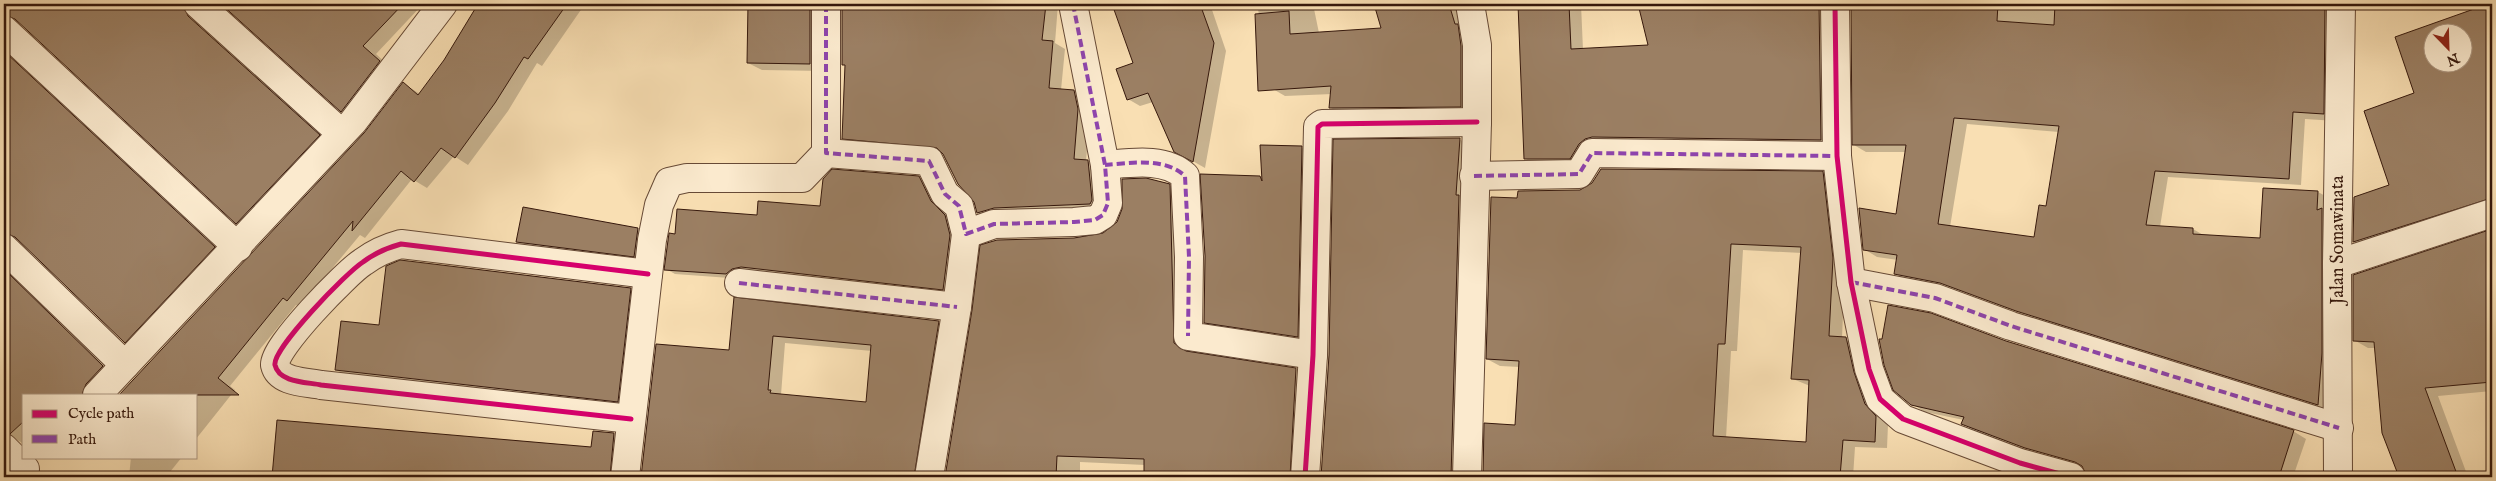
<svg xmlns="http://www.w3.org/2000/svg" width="2496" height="481" font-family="'IM FELL English',serif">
<rect width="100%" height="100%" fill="#f9dfb3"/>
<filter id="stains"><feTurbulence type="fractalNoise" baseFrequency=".004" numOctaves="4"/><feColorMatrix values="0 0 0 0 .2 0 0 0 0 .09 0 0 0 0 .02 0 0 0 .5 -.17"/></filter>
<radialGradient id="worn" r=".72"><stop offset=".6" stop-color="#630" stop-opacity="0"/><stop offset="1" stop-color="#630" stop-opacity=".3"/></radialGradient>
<g fill="#0003" fill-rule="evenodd">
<path d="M4,4H198L332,143L250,231L237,223L20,22L12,23L4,18Z"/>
<path d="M223,4H423L376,54L392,69L355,119L342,111Z"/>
<path d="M479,4H585L542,66L537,63L508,111L468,165L454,156L427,188L412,179L365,238L360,235L300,307L296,305L230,386L235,390L196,439V395L365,133L404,84L420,94L445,60Z"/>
<path d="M749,4H810L823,12V71L762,70L748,63Z"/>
<path d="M843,4H1058L1055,43L1065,49L1061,90L1074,91L1086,99L1090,117L1086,161L1100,168L1104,208L990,220L978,213L975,201L944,154L855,145L843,138L847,66L843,64Z"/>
<path d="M1113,4H1210L1226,51L1205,168L1175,151L1153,102L1140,106L1128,99L1134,64Z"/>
<path d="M1257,4H1313L1319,33L1382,29L1375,4H1458L1473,113L1343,115L1331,108L1332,94L1285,96L1273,89Z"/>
<path d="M1519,4H1581L1583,50L1650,46L1639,4H1834L1833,147L1583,165L1538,166L1526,159Z"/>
<path d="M1852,4H2337L2336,121L2305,119L2301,185L2168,177L2160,227L2193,229L2205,236L2261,239L2264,189L2318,192L2331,199L2330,411L2030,318L1954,290L1908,281L1895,274L1898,260L1877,257L1864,249L1897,215L1906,152H1866L1854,145ZM1967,124L2059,132L2047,208L2035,239L1950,227Z"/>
<path d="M2492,4V208L2368,249L2354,242L2391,185L2416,94L2396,38ZM2434,32H2464V62H2434Z"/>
<path d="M4,46L227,255L138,349L125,342L20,240H14L4,247Z"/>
<path d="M1459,139L1473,147L1465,477H1322L1330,355Z"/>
<path d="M1302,148L1314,155L1310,343L1217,329L1205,322L1260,177L1264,180Z"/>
<path d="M1823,173L1835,180L1845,266L1842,338L1859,345L1878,413L1888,425L1887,448L1855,447L1853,477H1484L1485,425L1517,426L1520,367L1500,366L1487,359L1518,199L1580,191ZM1743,250L1802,253L1793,379L1810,386L1807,443L1726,438L1731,351H1737Z"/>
<path d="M918,177L928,183L940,208L954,221L952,294L675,274L666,269L676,235L758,217L821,208Z"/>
<path d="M1169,185L1180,191L1184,264L1185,350L1187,353L1296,369L1307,376L1301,477H1145V465L1080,462V477H946L974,310L997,241L1097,237L1112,229Z"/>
<path d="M524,209L638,229L645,233L641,260L524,246L517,242Z"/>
<path d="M2492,231V391L2438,396L2468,477H2400L2383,432L2376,348H2368L2354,340V276Z"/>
<path d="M4,264L115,374L97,395H24V444L4,432Z"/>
<path d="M630,289L643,297L631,409L350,377L336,370L380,327Z"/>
<path d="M735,299L938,322L951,329L927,477H642L657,346L730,352ZM785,343L872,351L867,403L781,395Z"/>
<path d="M2006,342L2293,431L2306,439L2293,477H2090L2084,467L2039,455L1975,431L1963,424L1964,420L1925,412L1912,404Z"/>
<path d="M278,422L593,448L594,432L614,434L627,441L624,477H273Z"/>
<path d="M131,457H182L166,477H129Z"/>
</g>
<g fill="#9b7f63" stroke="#36180c" fill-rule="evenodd">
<path d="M4,4H183L188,16L320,135L236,224L15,19L4,15Z"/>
<path d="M221,4H403L363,46L380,61L341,112Z"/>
<path d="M478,4H567L528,59L524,57L495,103L455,158L441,148L414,182L401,171L352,231L353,221L287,301L283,298L218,378L239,395H119L364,133L403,82L418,95L444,60Z"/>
<path d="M748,4H810V64L747,63Z"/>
<path d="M842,4H1046L1042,40L1053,41L1049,88L1074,90L1078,109L1074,159L1088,160L1092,200L1090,204L994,208L977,213L974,202L958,184L943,154L937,148L842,139L845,65H842Z"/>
<path d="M1112,4H1200L1214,43L1193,162L1174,152L1148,93L1127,100L1116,69L1133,63Z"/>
<path d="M1374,4H1449L1455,24H1458L1461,46V107L1329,108L1331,86L1258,91L1255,14L1289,11L1290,34L1381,28Z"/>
<path d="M1518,4H1569L1571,49L1648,45L1638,4H1819L1821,140L1592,137L1585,139L1579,144L1570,159H1524Z"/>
<path d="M1851,4H1998L1997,21L2054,25L2055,4H2325L2324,114L2293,112L2289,179L2155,171L2146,225L2193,228V234L2260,238L2263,188L2318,191L2317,210L2322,208V353L2318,405L2016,311L1940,283L1894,274L1897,255L1863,250L1859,208L1896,214L1906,145H1852ZM1954,118L2059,126L2046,206L2039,205L2034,237L1938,224Z"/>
<path d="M2488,4H2492V198L2353,242L2354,197L2389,185L2364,111L2414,93L2395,37ZM2434,32H2464V62H2434Z"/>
<path d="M4,51L215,247L125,343L15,237L4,233Z"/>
<path d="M1460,138L1456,195H1459L1451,477H1321L1329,355L1333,139Z"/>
<path d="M1260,145L1302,146L1298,337L1204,323L1205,256L1200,174L1260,176L1262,181Z"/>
<path d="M832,169L919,176L931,201L945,215L950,235L943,290L741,267L732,269L726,274L664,270L669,233L675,234L677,209L757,215L758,201L820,206L823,179Z"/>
<path d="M1601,169L1823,171L1833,258L1829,336L1846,337L1854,372L1865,404L1876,416L1875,442L1843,440L1840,477H1483L1484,423L1515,425L1519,361L1486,359L1491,197L1517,198L1518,191L1580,190L1592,183ZM1731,244L1801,247L1791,379L1809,380L1806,442L1713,436L1718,344H1725Z"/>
<path d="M1146,178L1170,184L1174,343L1186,351L1296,368L1290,477H1144V459L1057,456L1056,477H945L972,310L980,245L997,240L1074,238L1103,233L1117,222L1122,209V179Z"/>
<path d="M523,207L638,228L634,257L516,242Z"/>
<path d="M2492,229V382L2425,388L2458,477H2399L2382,433L2374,342L2353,341V275Z"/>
<path d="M400,260L631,288L618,402L335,370L341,321L379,325L386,266Z"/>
<path d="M4,269L103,366L86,384L82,395H24V421L10,434L4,433Z"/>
<path d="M734,297L939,321L914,477H641L656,344L729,350ZM773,336L871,345L866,402L770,393L771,390H768Z"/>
<path d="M1888,305L1931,313L2006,341L2294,430L2279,477H2087L2082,466L2075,462L2025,448L1961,424L1964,417L1911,405L1893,390L1884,365L1879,339H1882Z"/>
<path d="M277,420L591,447L593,431L614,433L610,477H272Z"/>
</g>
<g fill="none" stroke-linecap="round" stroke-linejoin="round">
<g stroke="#674a36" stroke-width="30">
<g id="minor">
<path d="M198,4L341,133"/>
<path d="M1835,4L1837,156L1851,282L1869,369L1880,399L1903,419L2020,463L2071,477"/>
<path d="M4,30L238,247"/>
<path d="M826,153L929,161L945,194L959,206L966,234L957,307L929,477"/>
<path d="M1105,165C1130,163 1165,157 1185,176L1189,257L1188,336L1313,355"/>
<path d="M1474,176L1579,174L1592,153L1837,156"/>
<path d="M966,234L994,224L1074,222L1095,220L1103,215L1108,203L1105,165L1073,4"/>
<path d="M4,248L125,365"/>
<path d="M2337,264L2492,213"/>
<path d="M1851,282L1935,298L2011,326L2339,428"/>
<path d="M739,283L957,307"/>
<path d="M97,395L353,122L443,4"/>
<path d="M631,419L321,385C308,382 279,383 275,365C272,349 347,272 363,262C375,253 386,248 401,244L648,274"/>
<path d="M4,448L25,469"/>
<path d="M625,477L652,240L659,205L669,182L687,178H802L826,153V4"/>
<path d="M1305,477L1313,355L1318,127L1322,124L1477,122"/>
<path d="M1467,477L1477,122V45L1470,4"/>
<path d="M2338,477L2337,264L2341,4"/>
</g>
</g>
<use href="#minor" stroke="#fbeace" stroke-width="28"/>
<g stroke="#8e44ad" stroke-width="4" stroke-dasharray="8 4" stroke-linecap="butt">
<path d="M826,4V153L929,161L945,194L959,206L966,234L994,224L1074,222L1095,220L1103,215L1108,203L1105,165L1073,4"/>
<path d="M1105,165C1130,163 1165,157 1185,176L1189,257L1188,336"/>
<path d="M1474,176L1579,174L1592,153L1837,156"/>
<path d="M1851,282L1935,298L2011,326L2339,428"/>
<path d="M739,283L957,307"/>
</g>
<g stroke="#fbeace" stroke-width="8">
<g id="cycleway">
<path d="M1835,4L1837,156L1851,282L1869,369L1880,399L1903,419L2020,463L2071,477"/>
<path d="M631,419L321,385C308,382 279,383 275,365C272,349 347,272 363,262C375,253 386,248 401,244L648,274"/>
<path d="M1305,477L1313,355L1318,127L1322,124L1477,122"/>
</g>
</g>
<use href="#cycleway" stroke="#d6006c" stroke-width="5"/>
</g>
<g text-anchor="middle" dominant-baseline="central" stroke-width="4.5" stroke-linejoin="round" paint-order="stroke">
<g font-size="18" fill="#36180c" stroke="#fbeace">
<text transform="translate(2338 240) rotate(-90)">Jalan Somawinata</text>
</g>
</g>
<rect width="2496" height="481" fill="none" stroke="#f9dfb3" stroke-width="20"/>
<rect x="5" y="5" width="2486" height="471" fill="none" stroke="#36180c" stroke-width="2.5"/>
<rect x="10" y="10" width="2476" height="461" fill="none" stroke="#36180c"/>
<rect x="22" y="394" width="175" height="65" fill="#fbeace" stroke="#ac9680"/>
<rect x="32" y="410" width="25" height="8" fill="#d6006c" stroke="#ac9680"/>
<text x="68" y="418" font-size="15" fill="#36180c">Cycle path</text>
<rect x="32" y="435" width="25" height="8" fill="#8e44ad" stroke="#ac9680"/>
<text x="68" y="444" font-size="15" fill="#36180c">Path</text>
<g transform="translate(2448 48) rotate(157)"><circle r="24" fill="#fbeace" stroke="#ac9680"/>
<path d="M0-4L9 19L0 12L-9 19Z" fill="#8f2418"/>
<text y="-8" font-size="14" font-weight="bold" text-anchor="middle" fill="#36180c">N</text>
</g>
<rect width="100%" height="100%" filter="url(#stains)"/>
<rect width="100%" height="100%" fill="url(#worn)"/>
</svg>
